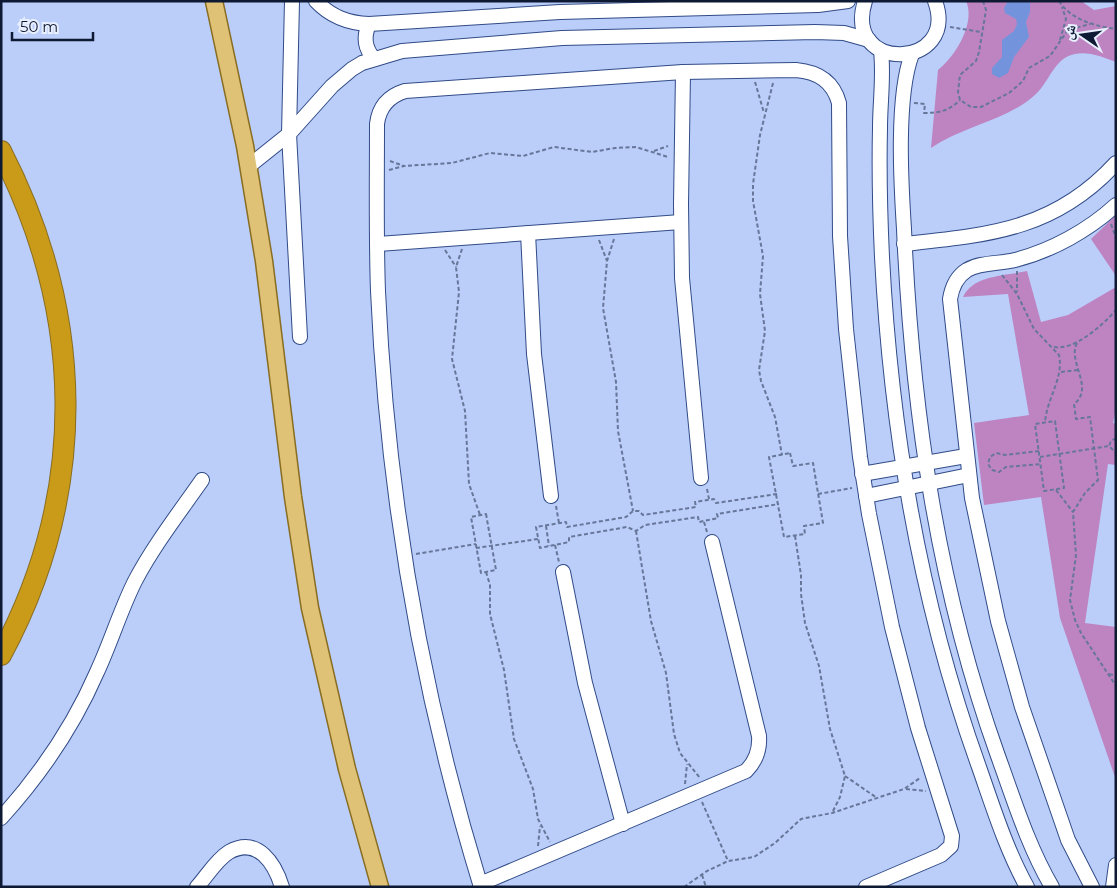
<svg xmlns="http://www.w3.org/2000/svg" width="1117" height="888" font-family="Montserrat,'Noto Naskh Arabic',sans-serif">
<rect width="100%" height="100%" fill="#bacef9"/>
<g fill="#be84c1">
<path d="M966,1H1081L1094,10L1116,6V62C1103,57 1088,51 1075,54C1054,58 1050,81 1036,94C1009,120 963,126 931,148L938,70C955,57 976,23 966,1Z"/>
<path d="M1116,215V276L1091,239Z"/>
<path d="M1027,271L1041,322L1068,315L1116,287V409L1113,423L1116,424V465L1108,464L1085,623L1116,627V780L1060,618L1041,497L984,505L974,423L1029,415L1008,294L963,297C973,275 1005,276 1027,271Z"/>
</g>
<path fill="#7394dd" d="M1008,1H1030V12L1026,22L1029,37L1014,57L1008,73L999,78L992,74V68L1002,57V40L1014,31L1017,24L1016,19L1005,13L1004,8Z"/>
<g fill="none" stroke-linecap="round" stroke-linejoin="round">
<g stroke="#314b87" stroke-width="16">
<g id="minor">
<path d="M292,1L289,134L300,337"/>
<path d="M316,1C331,17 348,23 369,24L560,12L818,5L848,1"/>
<path d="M865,1C842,74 960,70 935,1"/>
<path d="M369,24C363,38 365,48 374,59"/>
<path d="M881,51C884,76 880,102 880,128C879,171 880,214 882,257C891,431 920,603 979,767C993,807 1006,849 1027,887"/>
<path d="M912,54C896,96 901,183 904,229C912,409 937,586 998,756C1014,800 1028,846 1052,887"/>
<path d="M683,72L681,204L682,278L701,478"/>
<path d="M249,166L289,134L332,86L352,69L362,63L402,51L562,38L815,32L844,33L869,40"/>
<path d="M528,233L534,354L551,496"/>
<path d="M378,244L681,222"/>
<path d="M904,244C989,235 1055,230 1116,163"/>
<path d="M862,474L966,456"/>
<path d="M866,496L969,475"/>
<path d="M563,572L585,683L623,824"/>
<path d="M1,818C40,775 74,725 97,672C111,642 120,611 135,581C154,545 179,513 202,480"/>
<path d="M480,884L746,771C756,761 760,750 759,736L712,542"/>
<path d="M197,887C207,876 216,860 229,852C258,836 275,864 282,887"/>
<path d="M481,887C422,695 387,492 378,291C376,236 377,180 377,124C379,107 389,96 405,91L683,72L796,70C818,72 833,81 839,103L840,236L846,329L860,457L869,514L892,627L918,728L952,836L951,846L941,855L866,887"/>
<path d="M1092,887L1068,840L1022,707L998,621L972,498L950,299C952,287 956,277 967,270C981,262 1000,264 1015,260C1051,251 1089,230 1116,205"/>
<path d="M1113,887L1116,865"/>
</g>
</g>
<g stroke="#886d22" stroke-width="19">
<path id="major" d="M214,1L245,146L264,261L293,497L310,608L347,769L380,887"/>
</g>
<g stroke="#886d22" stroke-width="22">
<path id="highway" d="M1,151C85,314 89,492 1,655"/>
</g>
<g stroke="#677699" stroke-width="2" stroke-dasharray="4 2.5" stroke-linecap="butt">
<path d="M983,1L986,10L979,52L976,61L960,75L958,92L960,100L971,107H981L1009,93L1023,81L1029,68L1050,56L1068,30L1090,24"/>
<path d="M1059,1C1071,20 1095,26 1116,29"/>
<path d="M950,27L981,32"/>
<path d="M1060,40L1066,19L1062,7"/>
<path d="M755,82L764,113"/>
<path d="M773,83L760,135L753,184V201L763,256L760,294L765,331L759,370L761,381L775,417L782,455"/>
<path d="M914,103L925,104L924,113C939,113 949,111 960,100"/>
<path d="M654,151L668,146"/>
<path d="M390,161L404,166"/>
<path d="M389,170L404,166L452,163L490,153L523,156L554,147L592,152L615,148L636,147L668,157"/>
<path d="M1111,224L1116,238"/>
<path d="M614,239L607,261L603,308L616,382L618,431L633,511"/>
<path d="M599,240L607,261"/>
<path d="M462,249L456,267L459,292L452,359L465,411L469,484L480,515"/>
<path d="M445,250L456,267"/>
<path d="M1017,271V292"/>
<path d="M1002,275L1017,294L1034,329L1059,355C1064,378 1047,398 1045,422"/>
<path d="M1077,343C1067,362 1095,388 1074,404L1076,419L1090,417L1098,480L1085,493L1073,512L1076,555L1070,600L1075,620L1081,633L1116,686"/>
<path d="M1054,347C1074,351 1103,325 1116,310"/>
<path d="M1061,372L1078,370"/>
<path d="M1055,421L1064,488L1044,491L1035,424Z"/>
<path d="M1116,438L1111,441L1109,446L1116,453"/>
<path d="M1039,451L1005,455L996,453L990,457L988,464L992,470L999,472L1006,467L1041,464"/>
<path d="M790,453L793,466L813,463L823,523L804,526L805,534L784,537L769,457Z"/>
<path d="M1040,457L1109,446"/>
<path d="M707,489L709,499"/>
<path d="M1056,490L1073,512"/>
<path d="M777,494L716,503L714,499L695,502L696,507L643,515L639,511H633L626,517L567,527L566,522L536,527L540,548L569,542V537L627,527L636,531L645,525L698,517L699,522L718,518L717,514L779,504"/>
<path d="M818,494L852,488"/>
<path d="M556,506L559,523"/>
<path d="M486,514L496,570L481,573L471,517Z"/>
<path d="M704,522L707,532"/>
<path d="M546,526L549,546"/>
<path d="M636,531L651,621L666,673L674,734L680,753L700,778"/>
<path d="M795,536L801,575V594L805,623L819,666L830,729L845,776L840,797L832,813"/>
<path d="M555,545L559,562"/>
<path d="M476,548L538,539"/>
<path d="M416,554L476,544"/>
<path d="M486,572L490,585V614L504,670L514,739L533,789L538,819L550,842"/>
<path d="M1109,674L1116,676"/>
<path d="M845,776L877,798"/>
<path d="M685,784L687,764"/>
<path d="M906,789L926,791"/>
<path d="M702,802L728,861"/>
<path d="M538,846L540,826"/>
<path d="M702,875L706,887"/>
<path d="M684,887L707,871L728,861L754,857L775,843L801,819L832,813L904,789L920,778"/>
</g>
<use href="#minor" stroke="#fff" stroke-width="14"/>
<use href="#major" stroke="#dfc275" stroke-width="16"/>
<use href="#highway" stroke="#ca9a19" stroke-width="20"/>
</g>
<rect width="1117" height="888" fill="none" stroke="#0e1933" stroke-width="5"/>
<g transform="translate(1082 35) rotate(283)" stroke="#e8effe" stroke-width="4" paint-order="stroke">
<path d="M0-4L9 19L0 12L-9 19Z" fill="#0e1933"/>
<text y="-8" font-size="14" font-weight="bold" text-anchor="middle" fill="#0e1933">ش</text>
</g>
<path d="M12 32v8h81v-8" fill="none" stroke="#0e1933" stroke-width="2.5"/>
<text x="20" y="32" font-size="15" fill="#0e1933" stroke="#e8effe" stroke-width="4" paint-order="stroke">50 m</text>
</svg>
